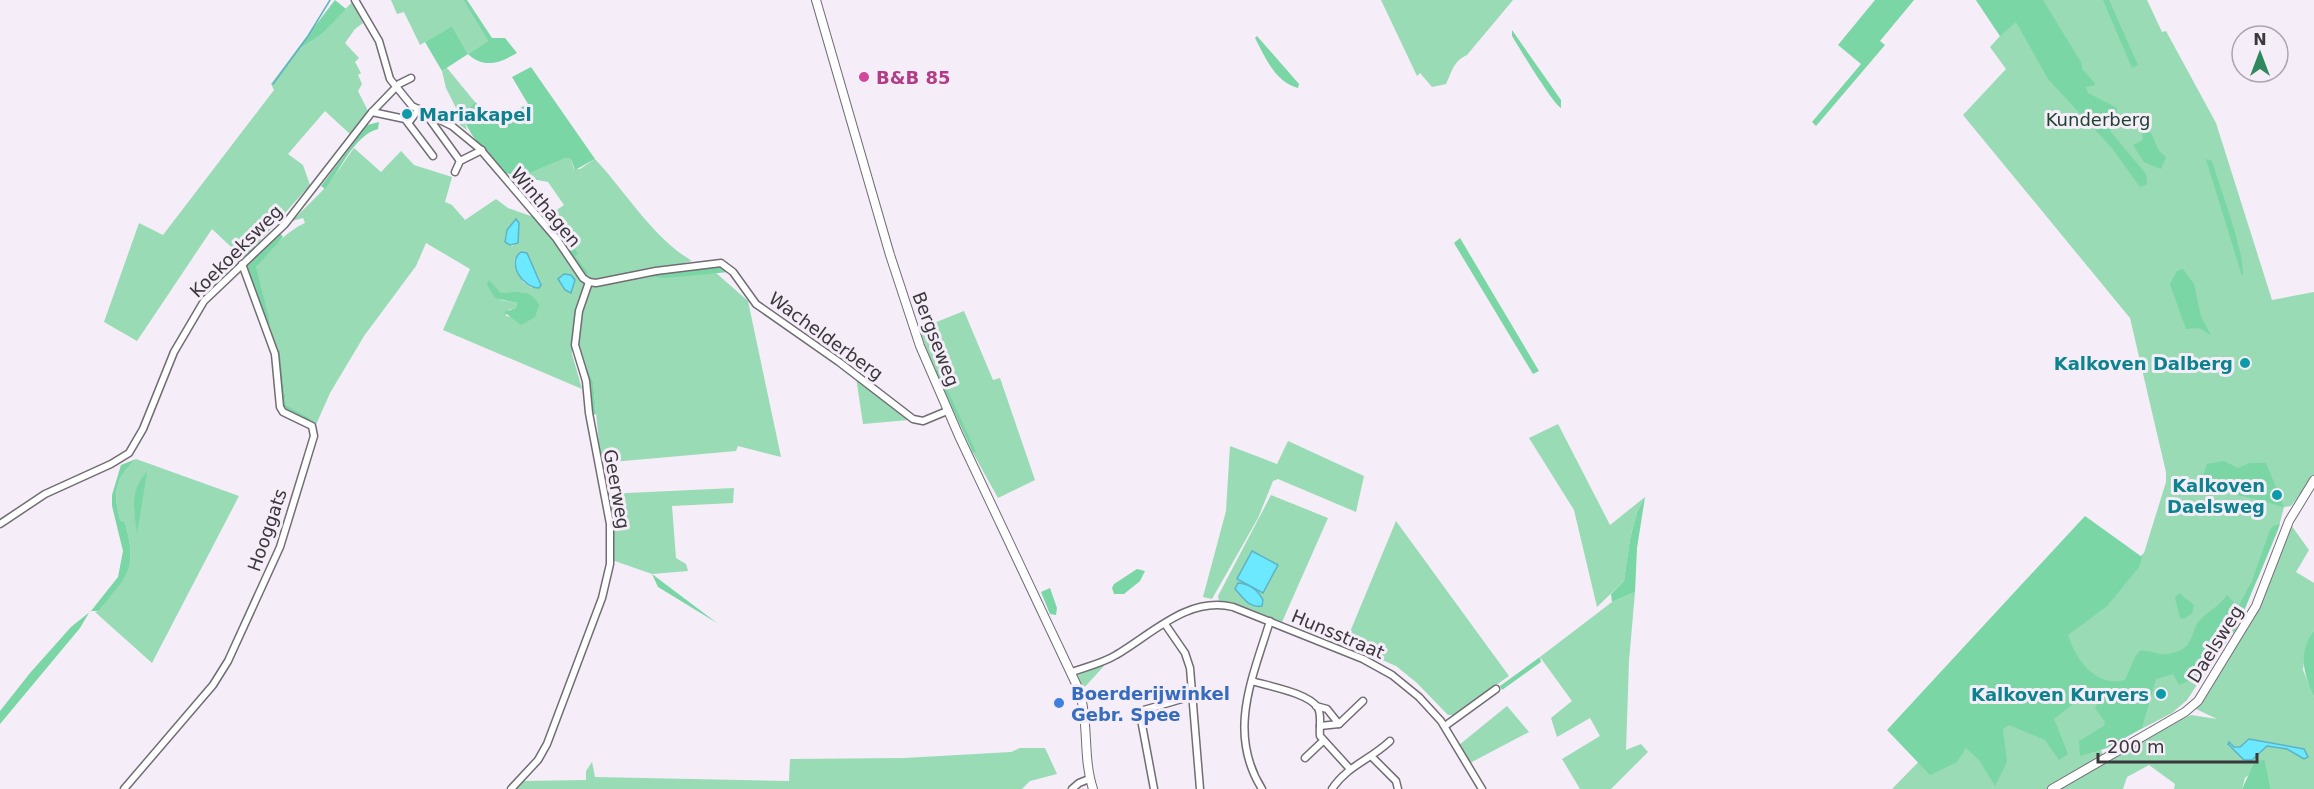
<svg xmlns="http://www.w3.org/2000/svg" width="2314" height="789" font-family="'DejaVu Sans',sans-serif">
<rect width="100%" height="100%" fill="#f5edf8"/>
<g fill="#98dbb5" fill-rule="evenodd">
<path d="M391,0H463L488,41L468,54L452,26L420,45L404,12L397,14Z"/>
<path d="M1381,0H1513L1467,55C1453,61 1452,72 1446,84L1432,87L1420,73L1417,76Z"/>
<path d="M1976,0H2147L2162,32L2166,31L2216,123L2272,300L2314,292V476L2291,506L2284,507L2278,530L2258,578L2226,641L2187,700L2172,713L2101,750L2103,755L2048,789H1892L1938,742L2144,553L2166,482V472L2130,318L1963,115L2006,69L1990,47L2000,36Z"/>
<path d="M352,2L363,23L355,29L345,43L359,58L355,62L361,73L358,75L362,84L358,91L370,115L350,134L325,111L288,154L303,165L310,185L244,259L212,229L137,341L104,322L139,223L163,235L274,90L271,84L295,52L322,34Z"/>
<path d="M447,68L475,102L463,115L467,130L460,125L459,114L446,88L442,71Z"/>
<path d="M354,148L381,172L401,151L414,165L452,177L445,202L452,205L465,220L496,199L508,208L542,220L564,205L548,182L523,173L519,168L530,173L566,158L571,159L574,169H580L595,159C626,192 652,237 692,261L642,274L715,272L748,301L781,457L738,446L736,451L601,463L593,382L578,345L580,322L574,321L572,354L582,389L443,330L470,269L426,243L416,266L364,336L330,393L315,427L310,418L286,405L280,350L274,348L268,331L270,323C266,307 256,289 255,272C254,260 293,227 305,223L303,218L292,221L328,185ZM516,219L519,223L518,242L512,246L506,243L505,236ZM527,253L541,283L532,288L523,282L514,264L515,258ZM489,281L501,293L523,292L512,317L506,316L508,310L516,308L517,303L501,300Z"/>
<path d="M964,311L993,380L1000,378L1035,480L998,498L973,453L975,452L938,369L935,370L919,329Z"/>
<path d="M856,377L909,420L863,424Z"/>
<path d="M1558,424L1610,525L1645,497L1637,512L1630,539L1624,581L1597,607L1574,510L1529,438Z"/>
<path d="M1288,441L1364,476L1356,512L1278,479L1273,481L1258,518L1212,599L1203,597L1226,511L1230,446L1277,464Z"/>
<path d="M136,459L239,496L152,663L95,612L99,611C128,574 138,570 125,522L120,520C113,491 114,480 136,459ZM146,474L137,531L134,508Z"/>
<path d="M734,488L733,503L672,506L676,558L686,564L688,571L652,574L612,560L606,494Z"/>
<path d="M1271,495L1328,518L1282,622L1219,601L1218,596ZM1246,585L1258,592L1264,602L1245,600L1237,590Z"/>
<path d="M1396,521L1509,676L1453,715H1448L1417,683L1396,666L1345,644Z"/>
<path d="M2291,525L2309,550L2296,572L2314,583V631L2306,645L2303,670L2314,697V789H2271L2265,760L2245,778L2242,789H2174L2175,784L2149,765L2127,777L2123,789H2057L2131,744L2147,729L2165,719L2177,721L2191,715L2217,719L2196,709L2257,610ZM2249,739L2304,749L2303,758L2287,749L2267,746L2252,760H2244L2229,746L2230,742L2232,746L2240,747Z"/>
<path d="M1635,592L1629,661L1626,750L1641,744L1648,752L1611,789H1580L1562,759L1600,736L1590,718L1557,737L1551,718L1572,701L1540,657L1612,602Z"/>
<path d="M1103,664L1104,666L1082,690L1077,674Z"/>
<path d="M1507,706L1529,732L1470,763L1459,745Z"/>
<path d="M1020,748H1045L1057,774L1030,781L1022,789H515L523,781L586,780V771L592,762L595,777L789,781L790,759L904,758L1011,752Z"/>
</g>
<g fill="#7ad6a4">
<path d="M335,0L346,9L322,34L295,52Z"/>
<path d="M463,0H467L492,38H505L517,53C500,63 484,69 468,54L442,71L425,42L452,26L468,54L488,41Z"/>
<path d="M1875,0H1914L1880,41L1885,45L1816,126L1812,122L1861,64L1838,45Z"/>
<path d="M1976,0H2043L2082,64V69L2094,82L2095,85L2086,87L2088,93L2117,108V117L2110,131L2146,174L2147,184L2140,187L2111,147L2048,79L2016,22L2000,36Z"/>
<path d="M2103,0H2109L2138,65L2132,68Z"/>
<path d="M1512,30L1561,100V108C1553,104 1520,49 1512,36Z"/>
<path d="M1257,36L1299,84L1298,88C1275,82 1265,57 1255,38Z"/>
<path d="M531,67L595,159L575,170L571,159L566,158L530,173L520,169L523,173L548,182L500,172C488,153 468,136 463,115L475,102L496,120L528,104L512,77Z"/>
<path d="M379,122L378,129C354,135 340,171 325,189L321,186L367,125Z"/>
<path d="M2145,131L2151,133L2159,151L2166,157L2161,169L2144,162L2133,145L2143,140L2142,132Z"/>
<path d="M2206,159L2212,161C2218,182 2248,261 2242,276Z"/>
<path d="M561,228L578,254L575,256L588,273L585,276L550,234Z"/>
<path d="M280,233L283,237L256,267L270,323L268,331L247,265Z"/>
<path d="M1460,238L1539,371L1533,374L1454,243Z"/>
<path d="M720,263L729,272L665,278L639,275Z"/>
<path d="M2183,269L2194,284L2201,317L2211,335L2199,328L2186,329L2170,284L2177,271Z"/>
<path d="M489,280L501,293C517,292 531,289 539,305L535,317L521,325L504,312L516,308L517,303L495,298L487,285Z"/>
<path d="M578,345L593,382L596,414L592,415Z"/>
<path d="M274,348L280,350L286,405L310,418L315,427L281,408Z"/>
<path d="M938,369L976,452L973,453L939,379L935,370Z"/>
<path d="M136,459C114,480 113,491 120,520L125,522C138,571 128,574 99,611H90L80,628L0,724V711L30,673L71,627L91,611L118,577L123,551L112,506V495L121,465Z"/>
<path d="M2224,461L2238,468L2250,463H2266L2284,507L2200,485L2207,464Z"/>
<path d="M147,472L137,534C134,511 129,491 147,472Z"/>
<path d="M1645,497L1637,548L1635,592L1612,602L1611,594L1624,581L1630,539L1637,512Z"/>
<path d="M2085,516L2142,557L2139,567L2107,606L2068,635C2076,660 2096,688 2125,680L2136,655L2140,651C2150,649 2158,656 2168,654C2196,649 2189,634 2199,621C2208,611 2220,606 2227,595L2238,607L2252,581L2270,530L2273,526L2280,524L2237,628L2203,674L2179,685L2173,674L2156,679L2142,728L2107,748L2080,756L2079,741L2104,726L2105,722L2095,708L2103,692L2092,689L2054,719L2068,754L2059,760L2045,740L2009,725L2003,729L2007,762L1995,786L1979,760L1966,748L1957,762L1930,775L1887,730Z"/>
<path d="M1137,569L1145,571L1140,581L1124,594H1114L1112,588L1114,584Z"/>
<path d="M652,574L717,623L658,587Z"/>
<path d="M1050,588L1057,608L1056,615L1050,614L1041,592Z"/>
<path d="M2179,593L2194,605L2192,613L2184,619L2180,618L2175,598Z"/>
<path d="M2314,631V697C2304,675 2297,652 2314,631Z"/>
<path d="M1540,657L1541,662L1502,690L1500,686Z"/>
<path d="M2265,760L2271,789H2242L2255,761Z"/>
</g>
<g fill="#6ce8ff" stroke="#5db3c5" stroke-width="1.5">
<path d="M516,219L519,223L518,243L510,245L505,242L507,230Z"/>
<path d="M521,252L527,253L541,285L539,288C523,288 506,263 521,252Z"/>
<path d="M564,274L571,275L575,280L571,293L565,290L558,279Z"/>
<path d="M1252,551L1278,565L1263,593L1237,579Z"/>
<path d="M1238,583C1249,584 1258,590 1263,600L1262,606C1249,609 1243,597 1235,589Z"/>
<path d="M2249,739L2304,749L2308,757L2304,759L2287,749L2267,746L2252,760H2244L2228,744L2229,742L2234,747H2240Z"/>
</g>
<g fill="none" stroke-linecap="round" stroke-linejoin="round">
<path stroke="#5db3c5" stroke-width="1.5" d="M273,84L308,36L330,0"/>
<g stroke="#726c75" stroke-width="9">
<g id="minor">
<path d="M355,0L379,41L390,79L412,106L452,126L480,149L556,238L583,278L589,282"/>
<path d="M423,110L460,161"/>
<path d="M372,112L405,119L433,156"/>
<path d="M409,122L419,109"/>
<path d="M455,172L460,161L482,150"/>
<path d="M589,282L596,283L656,271L721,263L733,272L756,304L839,362L913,419L923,421L947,411"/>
<path d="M0,524L45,494L111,464L129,453L143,429L174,352L204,301L285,224L372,112L399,84L411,78"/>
<path d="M1165,624L1185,653L1190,668L1200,789"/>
<path d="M1072,672C1086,667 1103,663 1116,655C1152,634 1188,596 1233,607L1363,659L1392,675L1419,697L1441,721L1482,789"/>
<path d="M1252,681C1268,686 1309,693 1318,708C1322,716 1319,727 1320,736L1350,769"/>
<path d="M1316,706L1327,709L1339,724"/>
<path d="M1320,726L1339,724L1363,701"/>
<path d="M1445,726L1496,689"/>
<path d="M1305,758L1323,741"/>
<path d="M1373,758L1396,781L1398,789"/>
<path d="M124,789L213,685L228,661L280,547L314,436L312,426L283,412L280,407L275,354L242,264"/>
<path d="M511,789L538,760L547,744L602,598L610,564V524L589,413L586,381L575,345L579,311L589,282"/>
<path d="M1072,789L1079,783L1089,779"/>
<path d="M1154,789L1140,714L1144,710L1192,696"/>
<path d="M1262,789C1227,733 1252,679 1270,621"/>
<path d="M1332,789C1347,766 1370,760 1390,741"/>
</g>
</g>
<g stroke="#726c75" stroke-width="10">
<g id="tertiary">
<path d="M816,0L890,255L920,346L959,436L1078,688C1090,721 1082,756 1093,789"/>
<path d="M2052,789L2185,712L2198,701L2256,606L2289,521L2314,480"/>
</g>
</g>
<use href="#minor" stroke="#fff" stroke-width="6"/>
<use href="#tertiary" stroke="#fff" stroke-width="8"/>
</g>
<circle fill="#d1479c" stroke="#f5edf8" stroke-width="2" cx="864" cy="77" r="6"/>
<g fill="#0f9aa8" stroke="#f5edf8" stroke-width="2">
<circle cx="407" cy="114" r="6"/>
<circle cx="2245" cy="363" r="6"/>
<circle cx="2277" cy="495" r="6"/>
<circle cx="2161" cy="694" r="6"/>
</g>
<circle fill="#3f7fe0" stroke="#f5edf8" stroke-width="2" cx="1059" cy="703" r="6"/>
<g text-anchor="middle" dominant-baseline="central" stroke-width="6" stroke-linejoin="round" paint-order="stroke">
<g font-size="18" font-weight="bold" fill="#b23c85" stroke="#f5edf8" text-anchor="start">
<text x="876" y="77">B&amp;B 85</text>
</g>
<g font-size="18" font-weight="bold" fill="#0d838f" stroke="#f5edf8" text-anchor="end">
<text x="419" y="114" text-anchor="start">Mariakapel</text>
<text x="2233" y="363">Kalkoven Dalberg</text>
<text x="2265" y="485">Kalkoven<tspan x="2265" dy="21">Daelsweg</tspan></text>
<text x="2149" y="694">Kalkoven Kurvers</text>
</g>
<g font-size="18" fill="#1d4430" stroke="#f5edf8">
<text x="2098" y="119">Kunderberg</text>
</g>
<g font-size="18" fill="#3b383d" stroke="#f5edf8">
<text transform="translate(546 207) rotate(50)">Winthagen</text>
<text transform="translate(236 251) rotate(-45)">Koekoeksweg</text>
<text transform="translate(826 336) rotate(36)">Wachelderberg</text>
<text transform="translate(936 339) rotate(69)">Bergseweg</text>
<text transform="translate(617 489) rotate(80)">Geerweg</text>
<text transform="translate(267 530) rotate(-71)">Hooggats</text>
<text transform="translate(1338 634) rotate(23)">Hunsstraat</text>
<text transform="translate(2215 644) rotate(-58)">Daelsweg</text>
</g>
<g font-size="18" font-weight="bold" fill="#366cbe" stroke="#f5edf8" text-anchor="start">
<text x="1071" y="693">Boerderijwinkel<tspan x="1071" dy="21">Gebr. Spee</tspan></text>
</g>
</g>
<g transform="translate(2260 54)"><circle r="28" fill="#f5edf8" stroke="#aba5ad" stroke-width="1.5"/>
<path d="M0-4.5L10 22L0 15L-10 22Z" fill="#2f885e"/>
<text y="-9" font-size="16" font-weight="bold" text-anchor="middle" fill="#3b383d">N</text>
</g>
<path d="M2098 753v9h159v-9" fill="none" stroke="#3b383d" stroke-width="3"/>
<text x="2107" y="753" font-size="18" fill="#3b383d" stroke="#f5edf8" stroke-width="4.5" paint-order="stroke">200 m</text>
</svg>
